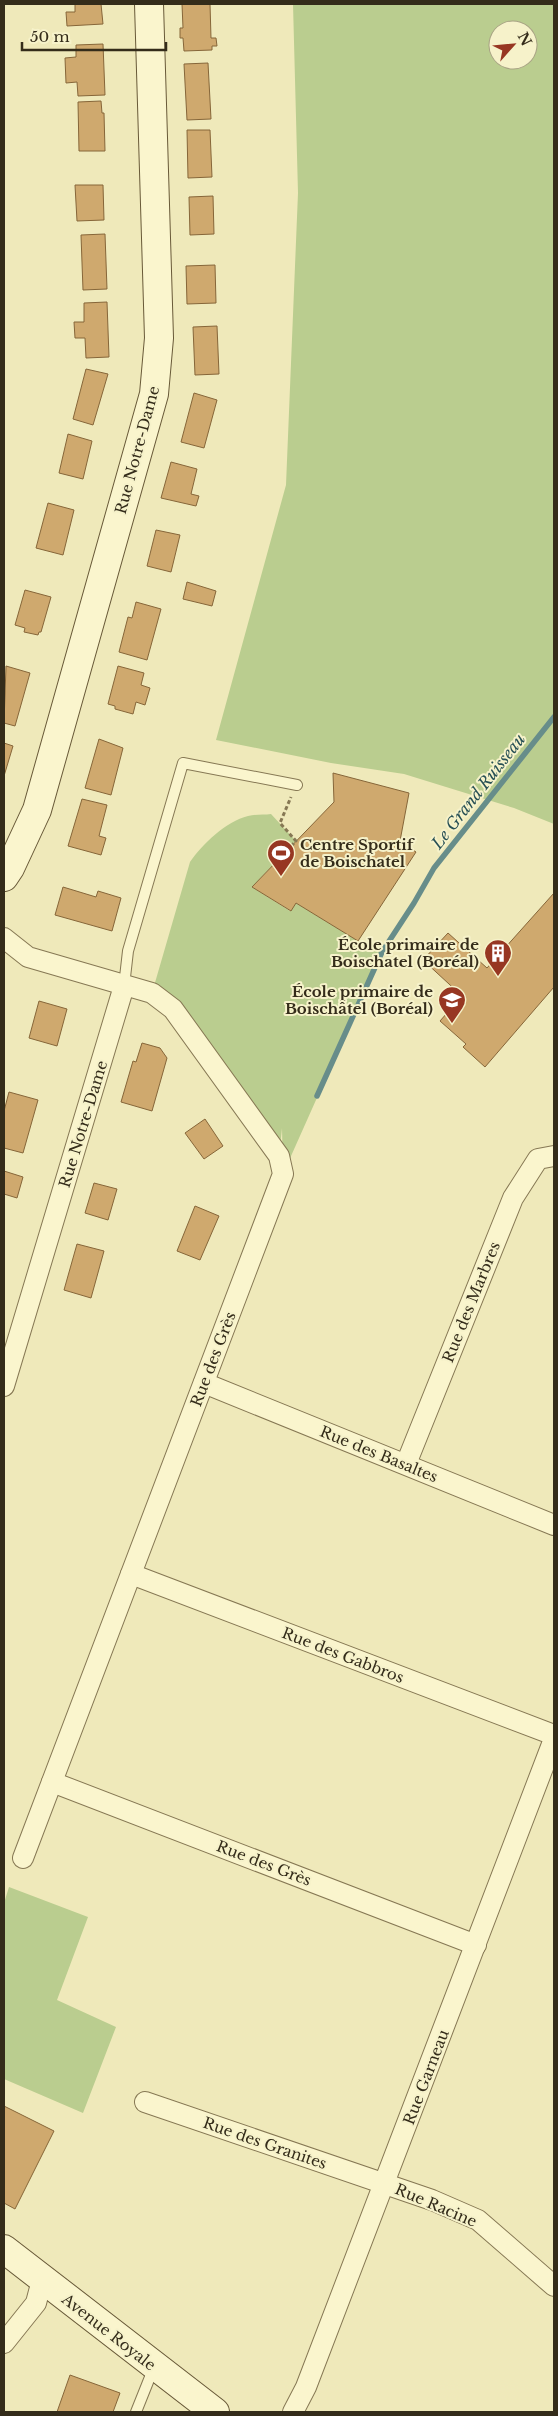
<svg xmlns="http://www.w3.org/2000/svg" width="558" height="2416" font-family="'Libre Baskerville',serif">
<rect width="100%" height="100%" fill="#efe9ba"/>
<g fill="#bacd8f" fill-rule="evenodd">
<path d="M293,4H554V824L514,808L404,774L331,763L216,740L286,485L298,193ZM498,30H528V60H498Z"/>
<path d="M271,814L296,841L252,887L290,911L296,903L358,941L382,952L283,1174L282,1128L279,1156L152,993L190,862C202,845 226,821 248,816C255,814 264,815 271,814Z"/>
<path d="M9,1887L88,1917L57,2000L116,2027L83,2113L4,2079V1903Z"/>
</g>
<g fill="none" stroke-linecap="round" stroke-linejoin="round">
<path stroke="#678d8a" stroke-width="5.5" d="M317,1096L382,952L414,903L434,868L554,717"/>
</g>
<g fill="#cfa96e" stroke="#866639">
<path d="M75,4H101L103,24L67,26L66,12H75Z"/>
<path d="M182,4H210L211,38H216L217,46H212V50L184,51L183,38H180V28H183Z"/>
<path d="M103,44L105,95L78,96L77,82L66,83L65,58L76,57V45Z"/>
<path d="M208,63L211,119L187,120L184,64Z"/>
<path d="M101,101L102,113H104L105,151H79L78,102Z"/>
<path d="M187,130H210L212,177L188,178Z"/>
<path d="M75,185H103L104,220L77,221Z"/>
<path d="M213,196L214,234L190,235L189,197Z"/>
<path d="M105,234L107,289L83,290L81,235Z"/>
<path d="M215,265L216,303L187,304L186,266Z"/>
<path d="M107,302L109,357L86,358L85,338H75L74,322H84V303Z"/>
<path d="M217,326L219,374L195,375L193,327Z"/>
<path d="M86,369L108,374L93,425L73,419Z"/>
<path d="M194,393L217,400L204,448L181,442Z"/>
<path d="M68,434L92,441L83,479L59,473Z"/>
<path d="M171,462L197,469L191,494L199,496L196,506L161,498Z"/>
<path d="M48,503L74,510L63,555L36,548Z"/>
<path d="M156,530L180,535L171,572L147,566Z"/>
<path d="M187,582L216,591L212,606L183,599Z"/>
<path d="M25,590L51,597L41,632H39L38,635L24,632L25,628L15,625Z"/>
<path d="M136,602L161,609L147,660L119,652L128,617L132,618Z"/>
<path d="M6,666L30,673L15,726L4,723Z"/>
<path d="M118,666L144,673L141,685L150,688L145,705L136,702L133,714L115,709V706L108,704Z"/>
<path d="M99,739L123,748L111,795L85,788Z"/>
<path d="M4,743L13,746L4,776Z"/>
<path d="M333,773L409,793L400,841L416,852L358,941L296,903L291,911L252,887L334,802Z"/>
<path d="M82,799L107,805L99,836L106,838L101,855L68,846Z"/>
<path d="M63,887L96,897L98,891L121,898L112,931L55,915Z"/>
<path d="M554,893V987L485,1067L463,1047L466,1044L440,1021L462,996L423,960L448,933L487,968Z"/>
<path d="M39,1001L67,1009L57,1046L29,1038Z"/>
<path d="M142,1043L160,1048L167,1058L152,1111L121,1102L133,1061L136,1062Z"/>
<path d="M9,1092L38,1100L23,1153L4,1148V1111Z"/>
<path d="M205,1119L223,1146L204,1159L185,1133Z"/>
<path d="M4,1171L23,1177L17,1198L4,1194Z"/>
<path d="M94,1183L117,1189L108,1220L85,1213Z"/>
<path d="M195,1206L219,1216L200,1260L177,1251Z"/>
<path d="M77,1244L104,1251L91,1298L64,1290Z"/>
<path d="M4,2106L54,2131L15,2209L4,2203Z"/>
<path d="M70,2375L120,2393L113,2412H57Z"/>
</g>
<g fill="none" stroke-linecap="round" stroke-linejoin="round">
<g stroke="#867854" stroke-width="12">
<g id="lane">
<path d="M124,986L128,951L183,763L297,785"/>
<path d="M136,2412L154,2367"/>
</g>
</g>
<g stroke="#867854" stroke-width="22">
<g id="street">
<path d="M4,938L28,957L152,993L173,1009L279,1156L283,1174L23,1858"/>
<path d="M204,1383L554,1525"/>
<path d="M4,1386L124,986"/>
<path d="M406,1464L513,1198L538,1159L554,1156"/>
<path d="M131,1574L554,1735"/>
<path d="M52,1782L476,1945"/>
<path d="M145,2102L432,2200L478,2220L554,2286"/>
<path d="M4,2343L36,2303L42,2280"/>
<path d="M293,2412L306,2387L554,1739"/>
</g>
</g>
<g stroke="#685938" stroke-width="30">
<g id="secondary">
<path d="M4,877L10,868L37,810L154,394L159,338L149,4"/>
<path d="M4,2249L215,2412"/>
</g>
</g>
<path stroke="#867854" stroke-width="3" stroke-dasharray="4 2.5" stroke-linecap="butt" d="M273,865L296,841L280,823L291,797"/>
<use href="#lane" stroke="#faf5cd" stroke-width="10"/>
<use href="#street" stroke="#faf5cd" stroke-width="20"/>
<use href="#secondary" stroke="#faf5cd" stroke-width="28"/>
</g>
<defs>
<g id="stadium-pin" transform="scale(1.4375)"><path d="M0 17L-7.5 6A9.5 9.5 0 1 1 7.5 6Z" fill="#973722" stroke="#f6f2ca"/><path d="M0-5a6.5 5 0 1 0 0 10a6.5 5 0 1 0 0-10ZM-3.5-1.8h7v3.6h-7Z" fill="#fff"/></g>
<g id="building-pin" transform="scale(1.4375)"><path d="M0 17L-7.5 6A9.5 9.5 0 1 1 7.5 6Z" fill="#973722" stroke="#f6f2ca"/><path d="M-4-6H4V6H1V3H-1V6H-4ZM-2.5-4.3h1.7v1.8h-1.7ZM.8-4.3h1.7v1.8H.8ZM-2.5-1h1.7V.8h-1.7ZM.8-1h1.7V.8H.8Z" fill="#fff"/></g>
<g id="school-pin" transform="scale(1.4375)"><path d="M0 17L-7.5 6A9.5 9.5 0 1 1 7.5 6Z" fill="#973722" stroke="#f6f2ca"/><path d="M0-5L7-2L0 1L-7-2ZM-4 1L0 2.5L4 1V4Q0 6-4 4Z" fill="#fff"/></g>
</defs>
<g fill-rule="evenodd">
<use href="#stadium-pin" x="281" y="853"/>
<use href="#building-pin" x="498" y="953"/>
<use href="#school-pin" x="452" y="1000"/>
</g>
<g text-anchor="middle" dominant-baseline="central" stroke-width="4" stroke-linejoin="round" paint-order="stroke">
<g font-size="15" fill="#342c1a" stroke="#f6f2ca">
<text transform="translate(137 450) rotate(-75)">Rue Notre-Dame</text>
<text transform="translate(83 1124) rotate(-73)">Rue Notre-Dame</text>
<text transform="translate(471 1302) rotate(-68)">Rue des Marbres</text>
<text transform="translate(213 1359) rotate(-69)">Rue des Grès</text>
<text transform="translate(379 1454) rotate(22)">Rue des Basaltes</text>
<text transform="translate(343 1655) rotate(21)">Rue des Gabbros</text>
<text transform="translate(264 1863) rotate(21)">Rue des Grès</text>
<text transform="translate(426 2077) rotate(-69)">Rue Garneau</text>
<text transform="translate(265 2143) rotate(19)">Rue des Granites</text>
<text transform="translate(436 2205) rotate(23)">Rue Racine</text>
<text transform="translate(109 2332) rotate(38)">Avenue Royale</text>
</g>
<g font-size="15" font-weight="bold" fill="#342c1a" stroke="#f6f2ca" text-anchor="end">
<text x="300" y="844" text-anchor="start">Centre Sportif<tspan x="300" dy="17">de Boischatel</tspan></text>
<text x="479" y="944">École primaire de<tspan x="479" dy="17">Boischatel (Boréal)</tspan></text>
<text x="433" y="991">École primaire de<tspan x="433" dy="17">Boischâtel (Boréal)</tspan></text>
</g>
<g font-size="16" font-style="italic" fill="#285055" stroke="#f6f2ca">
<text transform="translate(478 791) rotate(-52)">Le Grand Ruisseau</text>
</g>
</g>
<rect width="558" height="2416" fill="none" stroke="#342c1a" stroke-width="10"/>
<g transform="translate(513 45) rotate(63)"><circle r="24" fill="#f6f2ca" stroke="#a8a384"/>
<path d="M0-4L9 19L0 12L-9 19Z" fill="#973722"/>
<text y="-8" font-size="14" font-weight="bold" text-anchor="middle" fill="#342c1a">N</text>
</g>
<path d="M22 42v8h144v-8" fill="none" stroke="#342c1a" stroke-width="2.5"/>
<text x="30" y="42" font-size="15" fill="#342c1a" stroke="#f6f2ca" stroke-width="4" paint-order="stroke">50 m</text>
</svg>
